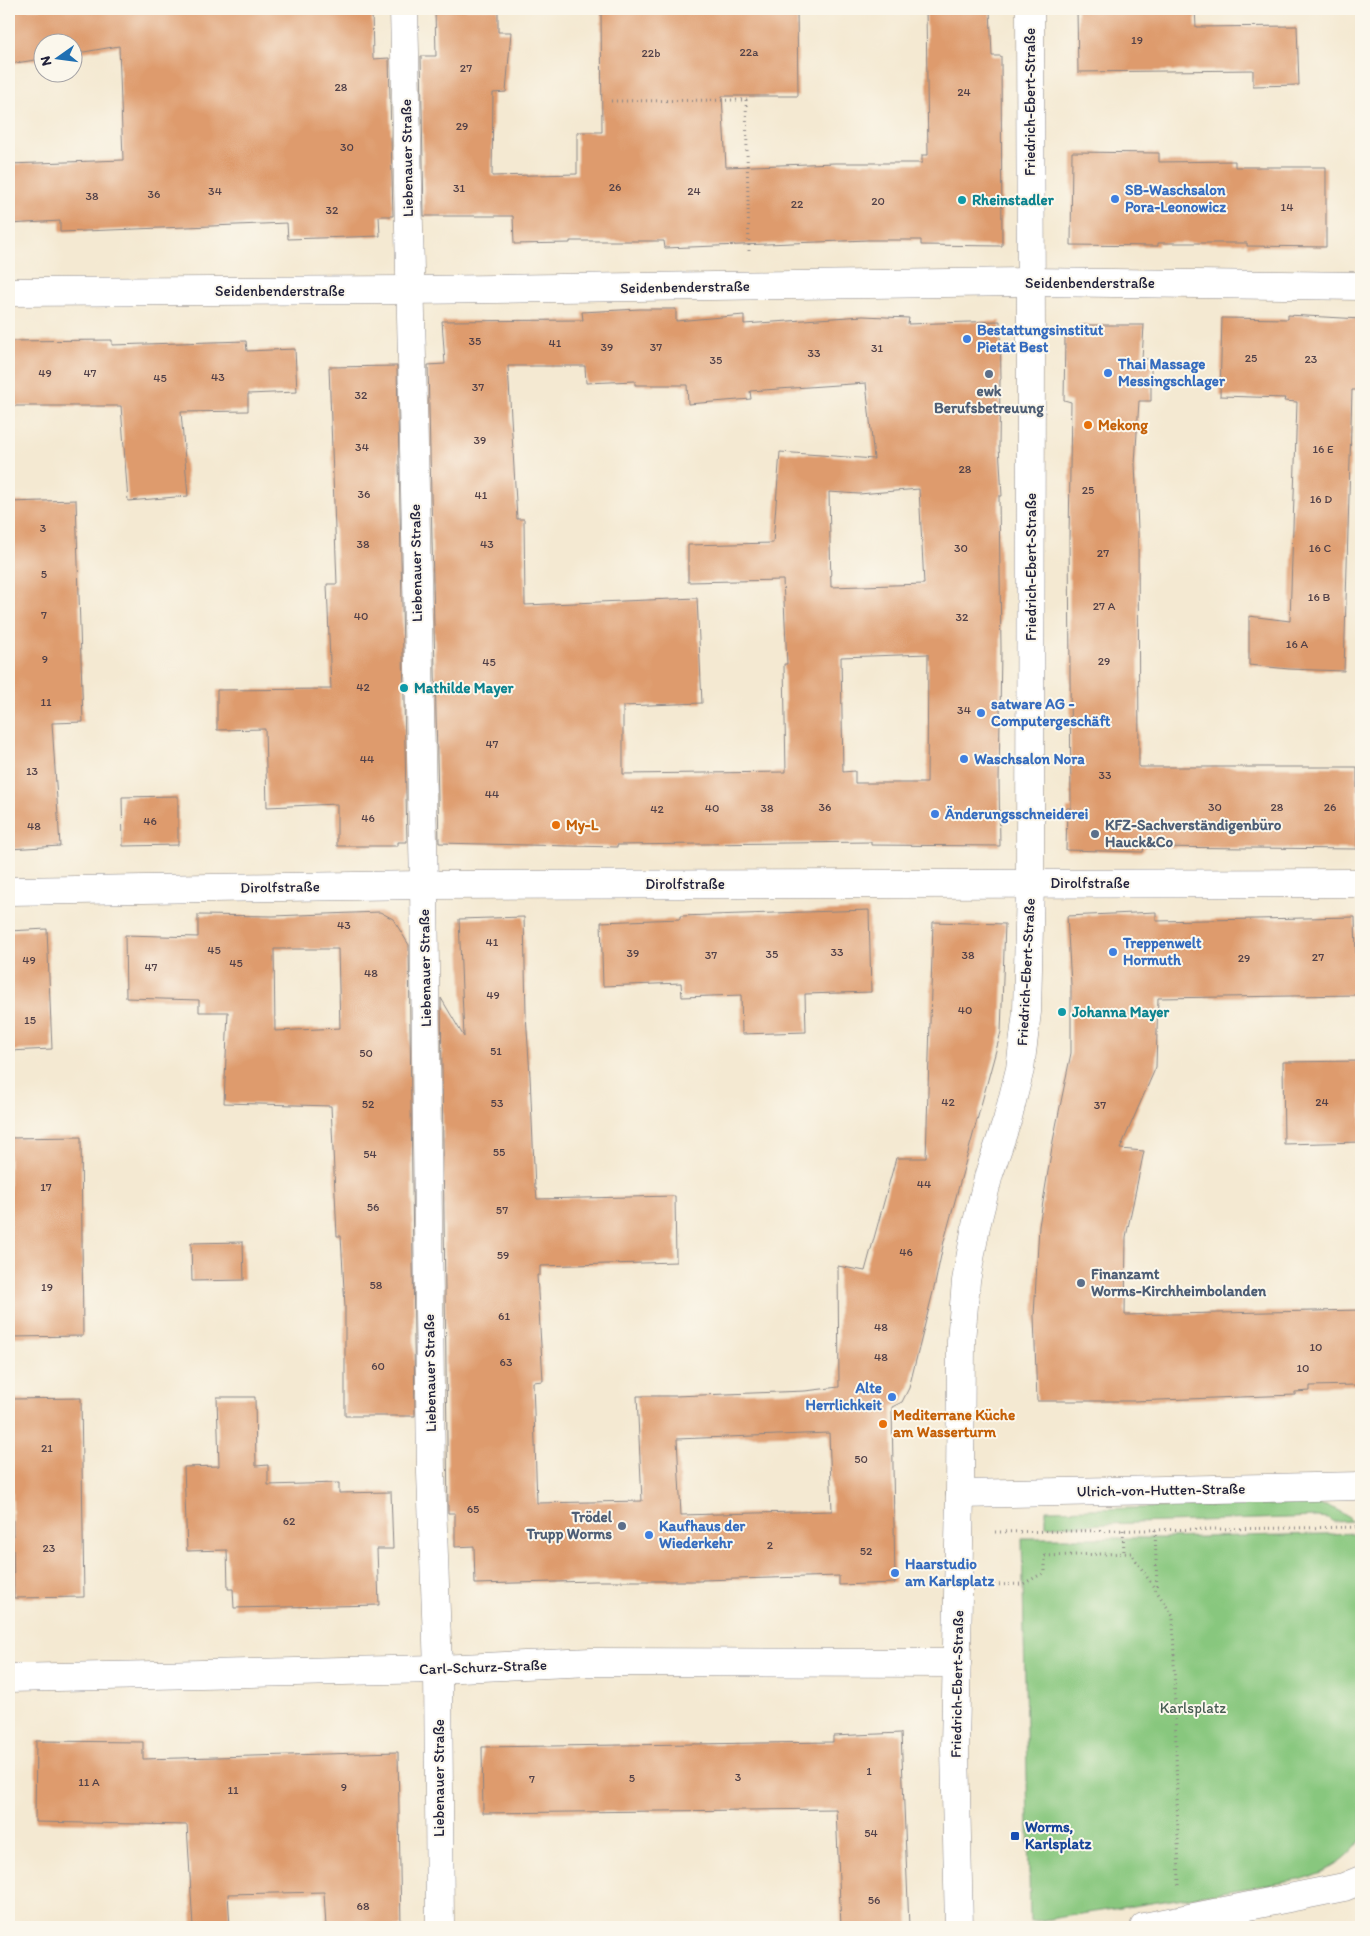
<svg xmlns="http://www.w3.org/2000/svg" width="1370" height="1936" font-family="Itim,sans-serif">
<rect width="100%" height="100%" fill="#fbf7ec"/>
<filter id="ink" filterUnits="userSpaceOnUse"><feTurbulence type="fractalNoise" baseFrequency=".02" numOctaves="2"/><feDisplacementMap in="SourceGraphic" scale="10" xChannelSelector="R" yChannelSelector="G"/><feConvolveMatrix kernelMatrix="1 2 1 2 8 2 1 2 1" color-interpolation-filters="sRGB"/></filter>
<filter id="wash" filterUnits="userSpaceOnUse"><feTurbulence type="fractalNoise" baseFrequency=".0096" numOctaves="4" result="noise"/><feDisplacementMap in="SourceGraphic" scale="20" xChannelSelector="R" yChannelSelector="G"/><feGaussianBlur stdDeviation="1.12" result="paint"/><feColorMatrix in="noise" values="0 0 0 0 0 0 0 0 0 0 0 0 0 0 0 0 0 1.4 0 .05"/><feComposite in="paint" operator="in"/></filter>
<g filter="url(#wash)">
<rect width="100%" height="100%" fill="#f4e9d2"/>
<g fill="#88c77e" stroke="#55745c">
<path d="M1315,1504C1330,1506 1341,1510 1352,1521L1334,1522L1328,1518L1317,1517L1046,1526V1510Z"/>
<path d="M1361,1533V1840C1345,1863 1325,1873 1299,1880L1030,1922L1022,1538H1164Z"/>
</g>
<g id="blocks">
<g fill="#de9b6d" fill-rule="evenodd">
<path d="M9,9H372L373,59L389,58L393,216H379L380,236L288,239L287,223L60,232V221L9,224V164L123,160L119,46L72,54V42H42V59L9,64Z"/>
<path d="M435,9H498V32H511L506,92L493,93L492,176L577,174V132H602L601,9H797L798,96H722L726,167L835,163H922V155H928L926,9H990L992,56H1001L1002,246L921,245V240H868L665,248L664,241H570V243L514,244L513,216H424L421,56H436Z"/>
<path d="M1077,9H1195L1196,27L1297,26L1299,85L1253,86V70L1078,72Z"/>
<path d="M1072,152L1159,153V162L1235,161V167H1326V247L1247,246V243H1158V246L1071,245Z"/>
<path d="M640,309H676V321L744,315V324L863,316L909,318L908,324L1000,321L1001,379L1000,380L999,446L1002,496H999L1001,649L999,783L1000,846L871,845V842L617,845V847L439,843L428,365L445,364L442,321L583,320L582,312ZM508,366H585L586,383L635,381V385H687L688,404L751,399L750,391L866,383L874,459L780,452L773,543L688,545V582L783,580L787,664H784L786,772L623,774V706L702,703L697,598L525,605L524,519H517ZM919,489L924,584L831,587L829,492L859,494ZM928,654L927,783H855V771L843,772L841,657Z"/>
<path d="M1288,315L1361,319V390H1352L1344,671L1289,669L1249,665V616L1290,621L1297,402L1284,401L1285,398L1220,396L1222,318L1288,319Z"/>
<path d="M1081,325H1144L1142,359H1151V401H1139L1135,464L1138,529L1139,767H1357V849L1144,847L1143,852L1066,850L1067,808H1071L1069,539L1071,402L1064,400L1065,338Z"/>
<path d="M112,340V345L246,341L247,351L295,349L297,392L248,394V411L181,412L188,496L128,501L121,406H9V341Z"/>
<path d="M397,366L407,842H398V846H337V804L267,807L265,729L217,730V690L331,689L327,584H337L329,367Z"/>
<path d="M76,500L83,722L52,723L60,846L9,849V502Z"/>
<path d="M178,796V845L123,846L122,797Z"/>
<path d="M869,910L871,992L805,994L806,1032L742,1034L741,995L682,997L681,983L603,986L601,922L680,919V916Z"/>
<path d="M380,912L393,919L409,945L415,1416H345V1307L341,1236H337L331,1106L224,1103L228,1012H199V1000L126,998L125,935L198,937V915L273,916ZM274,949H338L340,1028L275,1031Z"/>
<path d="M1156,912V921L1355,917L1357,995L1158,998L1156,1067L1120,1149L1144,1151L1126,1237L1125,1315L1361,1310V1382H1356V1385L1310,1386V1391L1295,1392V1395L1133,1401H1037L1034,1316L1039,1226L1053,1141L1071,1053V985L1067,916Z"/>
<path d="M524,917L526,1015L530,1076L535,1188H536L537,1199L675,1196L676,1262L540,1266V1275H537L543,1381L533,1382L537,1503L642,1501L637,1396H675L805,1391L839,1387L838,1266L865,1271L896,1158H926L933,922L1005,924L1001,1032L944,1241L935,1284L909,1388L902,1402L892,1407L895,1583L839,1585V1576L702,1580V1581H594L475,1584L474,1546L455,1547V1513H448L441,998L464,1037L459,919ZM829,1433L832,1511L681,1515L677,1439Z"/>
<path d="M47,929L52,1049L9,1051V931Z"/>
<path d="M1361,1061V1142L1284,1144L1283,1062Z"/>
<path d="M81,1137L83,1336L11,1337L9,1138Z"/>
<path d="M243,1242L244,1280L192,1281L191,1243Z"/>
<path d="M217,1397H255L256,1466L268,1465V1485L339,1483V1493L391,1492L393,1549H377L379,1605L234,1608L233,1589H228L227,1550L187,1551L184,1467L219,1466Z"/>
<path d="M81,1398L84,1597L14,1598L11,1399Z"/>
<path d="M901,1733L909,1927H841L836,1809L483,1813L482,1747L833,1742V1736Z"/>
<path d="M36,1741L143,1742V1759L398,1752L401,1927H326L324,1892L228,1894L230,1927H193L187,1825L35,1822Z"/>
</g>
</g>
</g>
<g filter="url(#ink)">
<use href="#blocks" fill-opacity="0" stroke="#8b8686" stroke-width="1"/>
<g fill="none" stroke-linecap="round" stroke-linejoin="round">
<g stroke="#8b8686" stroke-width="29">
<g id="minor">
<path d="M404,9L424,885L431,1473L438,1669L440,1927"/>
<path d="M9,292L410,290L1031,282L1361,286"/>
<path d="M9,891L424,885L1361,883"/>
<path d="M960,1494L1361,1486"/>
<path d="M9,1678L438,1669L591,1662L957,1663"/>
<path d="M1144,1927L1344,1887L1361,1880"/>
</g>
</g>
<g stroke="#8b8686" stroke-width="29">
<path id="tertiary" d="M959,1927L955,1748L960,1494L961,1341L966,1281L976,1226L989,1174L1007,1121L1020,1069L1027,1012L1030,883L1031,339L1030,9"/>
</g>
<g stroke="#8b8686" stroke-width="3" stroke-dasharray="1 4" stroke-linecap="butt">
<path d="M611,101L746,100L749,251"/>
<path d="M1123,1530L1124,1553"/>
<path d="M1155,1530L1157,1589"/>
<path d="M995,1532L1361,1527"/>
<path d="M994,1585L1023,1584L1045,1572V1556L1131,1553L1173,1616L1179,1885"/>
</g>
<use href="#minor" stroke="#fff" stroke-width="28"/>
<use href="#tertiary" stroke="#fff" stroke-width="28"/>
</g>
</g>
<g fill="#3f7fe0" stroke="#fbf7ec" stroke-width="2">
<circle cx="1115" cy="199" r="5"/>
<circle cx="967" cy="339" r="5"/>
<circle cx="1108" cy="373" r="5"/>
<circle cx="981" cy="713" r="5"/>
<circle cx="964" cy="759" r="5"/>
<circle cx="935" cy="814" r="5"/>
<circle cx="1113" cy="952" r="5"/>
<circle cx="892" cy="1397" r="5"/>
<circle cx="649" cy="1535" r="5"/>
<circle cx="895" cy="1573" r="5"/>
</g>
<g fill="#0f9aa8" stroke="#fbf7ec" stroke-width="2">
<circle cx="962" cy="200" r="5"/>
<circle cx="404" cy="688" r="5"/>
<circle cx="1062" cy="1012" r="5"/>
</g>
<g fill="#5c6f8a" stroke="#fbf7ec" stroke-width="2">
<circle cx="989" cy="374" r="5"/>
<circle cx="1095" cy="834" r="5"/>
<circle cx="1081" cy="1283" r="5"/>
<circle cx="622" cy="1526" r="5"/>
</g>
<g fill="#e8710a" stroke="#fbf7ec" stroke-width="2">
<circle cx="1088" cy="425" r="5"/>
<circle cx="556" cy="825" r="5"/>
<circle cx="883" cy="1424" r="5"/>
</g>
<rect fill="#1a4fb4" stroke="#fbf7ec" stroke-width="2" x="1010" y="1831" width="10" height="10" rx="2.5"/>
<g text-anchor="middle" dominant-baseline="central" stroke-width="4" stroke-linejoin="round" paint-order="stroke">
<g font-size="12" fill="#514048">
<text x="1137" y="40">19</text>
<text x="749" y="52">22a</text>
<text x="651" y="53">22b</text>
<text x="466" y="68">27</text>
<text x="341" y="87">28</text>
<text x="964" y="92">24</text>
<text x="462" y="126">29</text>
<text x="347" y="147">30</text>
<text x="615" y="187">26</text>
<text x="459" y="188">31</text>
<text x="215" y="191">34</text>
<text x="694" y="191">24</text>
<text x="154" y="194">36</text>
<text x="92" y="196">38</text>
<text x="878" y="201">20</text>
<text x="797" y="204">22</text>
<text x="1287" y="207">14</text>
<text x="332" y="210">32</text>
<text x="475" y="341">35</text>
<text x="555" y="343">41</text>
<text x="607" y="347">39</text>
<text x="656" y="347">37</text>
<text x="877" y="348">31</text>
<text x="814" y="353">33</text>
<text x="1251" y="358">25</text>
<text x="1311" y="359">23</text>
<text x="716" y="360">35</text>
<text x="45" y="373">49</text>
<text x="90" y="373">47</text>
<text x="218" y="377">43</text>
<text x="160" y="378">45</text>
<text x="478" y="387">37</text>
<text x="361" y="395">32</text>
<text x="480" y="440">39</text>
<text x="362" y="447">34</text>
<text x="1323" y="449">16 E</text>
<text x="965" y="469">28</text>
<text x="1088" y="490">25</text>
<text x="364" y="494">36</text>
<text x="481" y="495">41</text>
<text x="1321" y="499">16 D</text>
<text x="43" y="528">3</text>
<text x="363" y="544">38</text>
<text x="487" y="544">43</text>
<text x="961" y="548">30</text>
<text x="1320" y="548">16 C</text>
<text x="1103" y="553">27</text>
<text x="44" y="574">5</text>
<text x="1319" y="597">16 B</text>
<text x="1104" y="606">27 A</text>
<text x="44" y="615">7</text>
<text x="361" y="616">40</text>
<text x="962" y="617">32</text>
<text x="1297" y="644">16 A</text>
<text x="45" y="659">9</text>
<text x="1104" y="661">29</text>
<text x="489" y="662">45</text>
<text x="363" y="687">42</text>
<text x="46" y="702">11</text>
<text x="964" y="710">34</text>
<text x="492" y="744">47</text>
<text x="367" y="759">44</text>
<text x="32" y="771">13</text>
<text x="1105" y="775">33</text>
<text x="492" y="794">44</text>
<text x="825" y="807">36</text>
<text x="1215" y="807">30</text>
<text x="1277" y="807">28</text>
<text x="1330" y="807">26</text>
<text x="712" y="808">40</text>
<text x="767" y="808">38</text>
<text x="657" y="809">42</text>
<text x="368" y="818">46</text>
<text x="150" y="821">46</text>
<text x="34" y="826">48</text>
<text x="344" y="925">43</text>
<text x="492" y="942">41</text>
<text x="214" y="950">45</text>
<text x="837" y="952">33</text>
<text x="633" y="953">39</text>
<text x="772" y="954">35</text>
<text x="711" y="955">37</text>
<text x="968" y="955">38</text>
<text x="1318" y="957">27</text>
<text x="1244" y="958">29</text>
<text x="29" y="960">49</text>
<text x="236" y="963">45</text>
<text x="151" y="967">47</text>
<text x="371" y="973">48</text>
<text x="493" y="995">49</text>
<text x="965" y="1010">40</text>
<text x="30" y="1020">15</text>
<text x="496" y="1051">51</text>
<text x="366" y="1053">50</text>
<text x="948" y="1102">42</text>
<text x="1322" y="1102">24</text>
<text x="497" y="1103">53</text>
<text x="368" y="1104">52</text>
<text x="1100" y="1105">37</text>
<text x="499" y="1152">55</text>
<text x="370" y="1154">54</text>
<text x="924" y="1184">44</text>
<text x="46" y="1187">17</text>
<text x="373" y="1207">56</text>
<text x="502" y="1210">57</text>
<text x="906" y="1252">46</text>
<text x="503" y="1255">59</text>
<text x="376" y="1285">58</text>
<text x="47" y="1287">19</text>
<text x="504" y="1316">61</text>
<text x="881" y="1327">48</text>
<text x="1316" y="1347">10</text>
<text x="881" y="1357">48</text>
<text x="506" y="1362">63</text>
<text x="378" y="1366">60</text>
<text x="1303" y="1368">10</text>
<text x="47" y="1448">21</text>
<text x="861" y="1459">50</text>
<text x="473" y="1509">65</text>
<text x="289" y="1521">62</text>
<text x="770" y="1545">2</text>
<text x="49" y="1548">23</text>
<text x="866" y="1551">52</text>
<text x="869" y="1771">1</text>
<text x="738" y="1777">3</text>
<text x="632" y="1778">5</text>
<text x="532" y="1779">7</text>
<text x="89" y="1782">11 A</text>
<text x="344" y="1787">9</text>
<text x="233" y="1790">11</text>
<text x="871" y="1833">54</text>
<text x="874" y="1900">56</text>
<text x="363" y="1906">68</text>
</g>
<g font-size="15" fill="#22223b" stroke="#fbf7ec">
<text transform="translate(1030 102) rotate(-90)">Friedrich-Ebert-Straße</text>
<text transform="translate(407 158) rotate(-91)">Liebenauer Straße</text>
<text x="1090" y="283">Seidenbenderstraße</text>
<text transform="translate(685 287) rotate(-1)">Seidenbenderstraße</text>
<text x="280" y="291">Seidenbenderstraße</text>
<text transform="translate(416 563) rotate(-91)">Liebenauer Straße</text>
<text transform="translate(1031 567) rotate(-90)">Friedrich-Ebert-Straße</text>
<text x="1090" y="883">Dirolfstraße</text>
<text x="685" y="884">Dirolfstraße</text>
<text transform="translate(280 887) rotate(-1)">Dirolfstraße</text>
<text transform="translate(425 968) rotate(-91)">Liebenauer Straße</text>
<text transform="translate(1026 972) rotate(-87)">Friedrich-Ebert-Straße</text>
<text transform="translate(430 1373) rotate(-91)">Liebenauer Straße</text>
<text transform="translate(1161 1490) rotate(-1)">Ulrich-von-Hutten-Straße</text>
<text transform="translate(483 1667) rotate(-2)">Carl-Schurz-Straße</text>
<text transform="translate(957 1684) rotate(-89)">Friedrich-Ebert-Straße</text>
<text transform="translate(439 1778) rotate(-90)">Liebenauer Straße</text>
</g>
<g font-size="15" font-weight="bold" fill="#366cbe" stroke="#fbf7ec" text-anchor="start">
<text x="1125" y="190">SB-Waschsalon<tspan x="1125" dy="17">Pora-Leonowicz</tspan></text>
<text x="977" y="330">Bestattungsinstitut<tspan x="977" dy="17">Pietät Best</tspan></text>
<text x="1118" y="364">Thai Massage<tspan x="1118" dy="17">Messingschlager</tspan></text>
<text x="991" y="704">satware AG -<tspan x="991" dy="17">Computergeschäft</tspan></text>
<text x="974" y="759">Waschsalon Nora</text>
<text x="945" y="814">Änderungsschneiderei</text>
<text x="1123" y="943">Treppenwelt<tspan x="1123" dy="17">Hormuth</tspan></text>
<text x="882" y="1388" text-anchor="end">Alte<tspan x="882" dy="17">Herrlichkeit</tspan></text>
<text x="659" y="1526">Kaufhaus der<tspan x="659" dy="17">Wiederkehr</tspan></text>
<text x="905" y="1564">Haarstudio<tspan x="905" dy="17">am Karlsplatz</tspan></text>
</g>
<g font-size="15" font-weight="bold" fill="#0d838f" stroke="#fbf7ec" text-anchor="start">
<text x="972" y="200">Rheinstadler</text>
<text x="414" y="688">Mathilde Mayer</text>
<text x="1072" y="1012">Johanna Mayer</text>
</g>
<g font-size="15" font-weight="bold" fill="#4e5e75" stroke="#fbf7ec" text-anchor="start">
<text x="989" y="391" text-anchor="middle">ewk<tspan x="989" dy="17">Berufsbetreuung</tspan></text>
<text x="1105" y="825">KFZ-Sachverständigenbüro<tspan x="1105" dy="17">Hauck&amp;Co</tspan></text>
<text x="1091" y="1274">Finanzamt<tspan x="1091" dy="17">Worms-Kirchheimbolanden</tspan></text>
<text x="612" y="1517" text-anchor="end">Trödel<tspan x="612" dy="17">Trupp Worms</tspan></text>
</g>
<g font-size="15" font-weight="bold" fill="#c56008" stroke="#fbf7ec" text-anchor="start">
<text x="1098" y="425">Mekong</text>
<text x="566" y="825">My-L</text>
<text x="893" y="1415">Mediterrane Küche<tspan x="893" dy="17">am Wasserturm</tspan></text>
</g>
<g font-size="15" fill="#465c52" stroke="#fbf7ec">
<text x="1193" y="1708">Karlsplatz</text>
</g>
<g font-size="15" font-weight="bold" fill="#164399" stroke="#fbf7ec" text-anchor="start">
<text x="1025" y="1827">Worms,<tspan x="1025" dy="17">Karlsplatz</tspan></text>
</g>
</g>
<rect width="1370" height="1936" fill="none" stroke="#fbf7ec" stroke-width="30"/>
<g transform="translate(58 58) rotate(256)"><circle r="24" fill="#fbf7ec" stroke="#a4a2a5"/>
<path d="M0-4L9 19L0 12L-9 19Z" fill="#1f6fb2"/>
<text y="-8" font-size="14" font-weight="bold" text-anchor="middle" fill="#22223b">N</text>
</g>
</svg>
